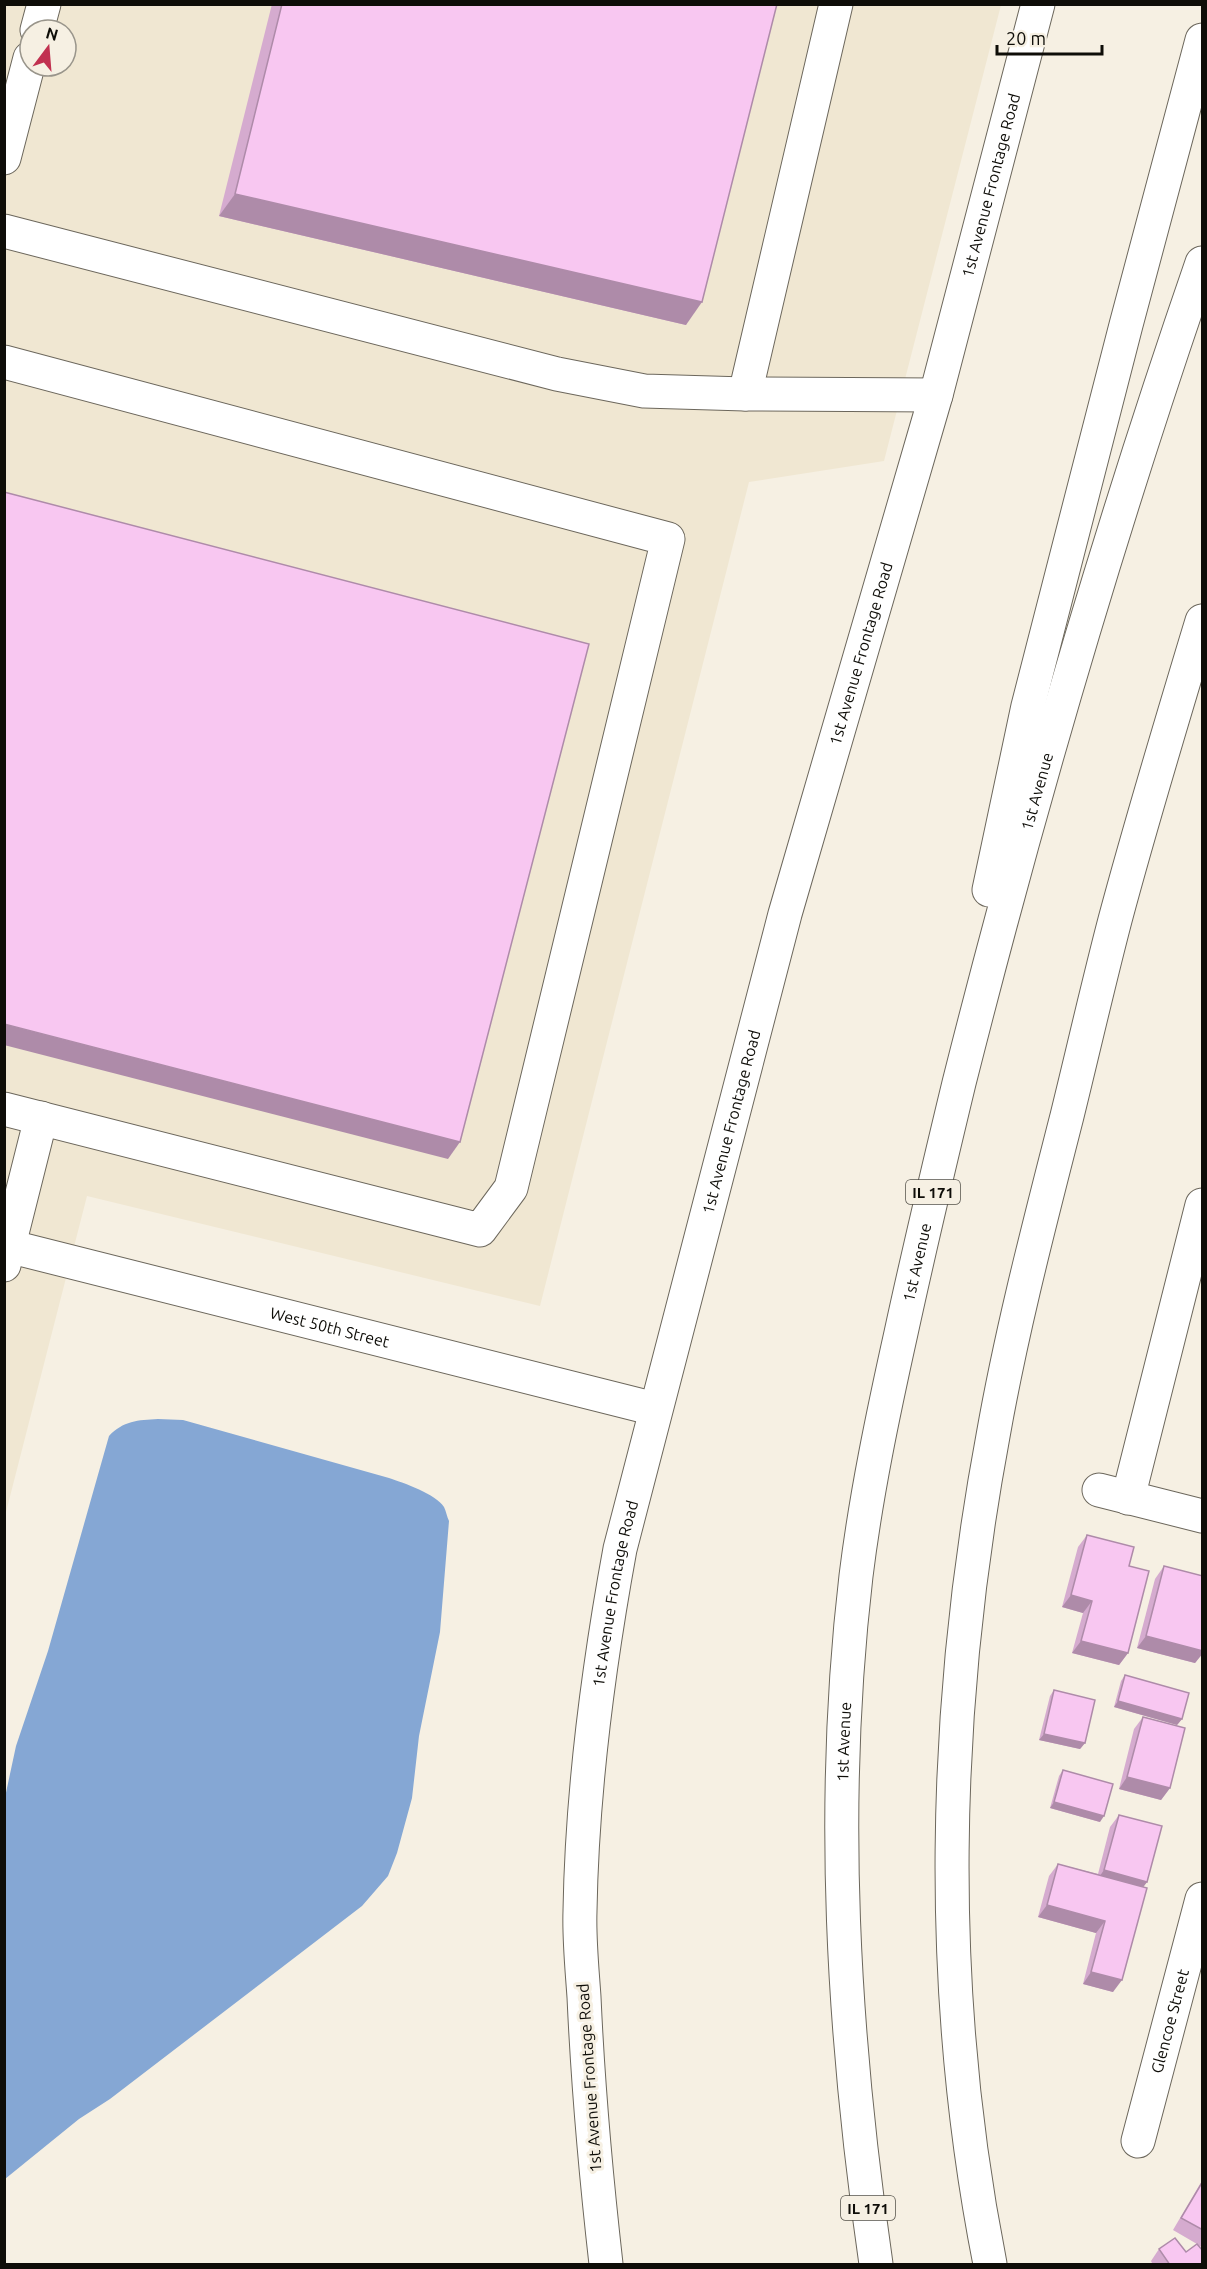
<svg xmlns="http://www.w3.org/2000/svg" width="1207" height="2269" font-family="Ubuntu,sans-serif">
<rect width="100%" height="100%" fill="#f6f0e3"/>
<path fill="#f0e7d2" fill-rule="evenodd" d="M5,5H1001L884,461L749,482L540,1306L87,1196L5,1516ZM30,30H66V66H30Z"/>
<path fill="#85a7d4" d="M158,1419L183,1420L389,1478C404,1483 436,1494 444,1507C446,1511 447,1517 449,1521L440,1632L419,1736L412,1798L397,1853L388,1876L362,1906L110,2099L79,2119L5,2179L4,1802L16,1746L48,1651L109,1436C123,1421 138,1420 158,1419Z"/>
<g fill="none" stroke-linecap="round" stroke-linejoin="round">
<g stroke="#6c675c" stroke-width="35">
<g id="minor">
<path d="M37,30L44,4"/>
<path d="M4,158L30,58"/>
<path d="M4,231L557,374L644,391L745,394L936,395"/>
<path d="M4,362L668,539L511,1188L480,1230L4,1109"/>
<path d="M745,394L836,4"/>
<path id="s1" d="M4,1245L655,1409"/>
<path d="M4,1265L41,1118"/>
<path d="M1099,1490L1202,1516"/>
<path d="M1128,1498L1202,1205"/>
<path id="s2" d="M1138,2141L1202,1899"/>
<path id="s3" d="M606,2264C596,2176 588,2087 584,1997C582,1968 579,1939 580,1911C582,1789 598,1669 620,1549L785,914L936,395L1038,4"/>
</g>
</g>
<g stroke="#6c675c" stroke-width="35">
<g id="major">
<path d="M989,890L1028,706L1126,325L1202,40"/>
<path id="s4" d="M876,2264C843,2037 829,1805 856,1576C866,1495 883,1414 901,1333C919,1250 939,1166 959,1083C1029,806 1109,532 1202,263"/>
<path d="M990,2264C936,1991 942,1709 993,1436C1012,1328 1040,1222 1067,1116C1083,1051 1098,985 1115,920C1142,819 1172,720 1202,621"/>
</g>
</g>
<use href="#minor" stroke="#fff" stroke-width="33"/>
<use href="#major" stroke="#fff" stroke-width="33"/>
</g>
<g fill="#d5abcf">
<path d="M272,4H777L686,325L219,216Z"/>
<path d="M1087,1535L1129,1566L1128,1653L1119,1665L1072,1653L1083,1613L1062,1607L1078,1547Z"/>
<path d="M1164,1566L1203,1576V1653L1195,1663L1137,1648L1155,1579Z"/>
<path d="M1125,1675L1182,1719L1177,1725L1114,1707L1121,1681Z"/>
<path d="M1054,1690L1085,1743L1080,1749L1039,1740L1050,1696Z"/>
<path d="M1143,1717L1170,1788L1161,1800L1119,1789L1134,1729Z"/>
<path d="M1063,1770L1100,1822L1050,1808L1059,1776Z"/>
<path d="M1119,1815L1147,1882L1143,1887L1113,1992L1083,1984L1096,1933L1038,1917L1049,1876L1058,1864L1098,1874L1110,1827Z"/>
<path d="M1203,2179V2248L1198,2245L1203,2265H1153L1151,2261L1159,2249L1186,2252L1197,2244L1173,2230Z"/>
</g>
<g fill="#ae8ba9">
<path d="M235,194L702,302L686,325L219,216Z"/>
<path d="M4,1024L460,1142L448,1159L4,1045Z"/>
<path d="M1071,1595L1092,1601L1083,1613L1062,1607Z"/>
<path d="M1146,1636L1203,1651V1653L1195,1663L1137,1648Z"/>
<path d="M1081,1641L1128,1653L1119,1665L1072,1653Z"/>
<path d="M1118,1701L1182,1719L1177,1725L1114,1707Z"/>
<path d="M1044,1734L1085,1743L1080,1749L1039,1740Z"/>
<path d="M1127,1777L1170,1788L1161,1800L1119,1789Z"/>
<path d="M1054,1802L1104,1816L1100,1822L1050,1808Z"/>
<path d="M1104,1870L1147,1882L1138,1894L1095,1883Z"/>
<path d="M1047,1905L1105,1921L1096,1933L1038,1917Z"/>
<path d="M1091,1972L1122,1980L1113,1992L1083,1984Z"/>
</g>
<g fill="#f8c7f1" stroke="#ae8ba9" stroke-width="1.5">
<path d="M282,4H777L702,302L235,194Z"/>
<path d="M4,492L589,644L460,1142L4,1024Z"/>
<path d="M1087,1535L1134,1547L1129,1566L1149,1571L1128,1653L1081,1641L1092,1601L1071,1595Z"/>
<path d="M1164,1566L1203,1576V1651L1146,1636Z"/>
<path d="M1125,1675L1189,1693L1182,1719L1118,1701Z"/>
<path d="M1054,1690L1095,1700L1085,1743L1044,1734Z"/>
<path d="M1143,1717L1185,1728L1170,1788L1127,1777Z"/>
<path d="M1063,1770L1113,1784L1104,1816L1054,1802Z"/>
<path d="M1119,1815L1162,1826L1147,1882L1104,1870Z"/>
<path d="M1058,1864L1147,1888L1122,1980L1091,1972L1105,1921L1047,1905Z"/>
<path d="M1203,2181V2230L1181,2218Z"/>
<path d="M1175,2238L1186,2252L1197,2244L1203,2251V2265H1170L1159,2249Z"/>
</g>
<g text-anchor="middle" dominant-baseline="central" stroke-width="6" stroke-linejoin="round" paint-order="stroke">
<g fill="#f6f0e3" stroke="#54514a" stroke-width="1.5">
<rect x="906" y="1180" width="54" height="24" rx="4.5"/>
<rect x="841" y="2196" width="54" height="24" rx="4.5"/>
</g>
<g font-size="15" font-weight="bold" fill="#0e0d08">
<text x="933" y="1192">IL 171</text>
<text x="868" y="2208">IL 171</text>
</g>
<g font-size="16" fill="#0e0d08" stroke="#f6f0e3">
<text stroke="none"><textPath href="#s3" startOffset="2132">1st Avenue Frontage Road</textPath></text>
<text stroke="none"><textPath href="#s3" startOffset="1646">1st Avenue Frontage Road</textPath></text>
<text stroke="none"><textPath href="#s4" startOffset="1496">1st Avenue</textPath></text>
<text stroke="none"><textPath href="#s3" startOffset="1160">1st Avenue Frontage Road</textPath></text>
<text stroke="none"><textPath href="#s4" startOffset="1010">1st Avenue</textPath></text>
<text stroke="none"><textPath href="#s1" startOffset="336">West 50th Street</textPath></text>
<text stroke="none"><textPath href="#s3" startOffset="674">1st Avenue Frontage Road</textPath></text>
<text stroke="none"><textPath href="#s4" startOffset="524">1st Avenue</textPath></text>
<text stroke="none"><textPath href="#s2" startOffset="124">Glencoe Street</textPath></text>
<text transform="translate(589 2078) rotate(-94)">1st Avenue Frontage Road</text>
</g>
</g>
<rect width="1207" height="2269" fill="none" stroke="#0e0d08" stroke-width="12"/>
<g transform="translate(48 48) rotate(16)"><circle r="28" fill="#f6f0e3" stroke="#99958b" stroke-width="1.5"/>
<path d="M0-4.5L10 22L0 15L-10 22Z" fill="#c13150"/>
<text y="-9" font-size="16" font-weight="bold" text-anchor="middle" fill="#0e0d08">N</text>
</g>
<path d="M997 45v9h105v-9" fill="none" stroke="#0e0d08" stroke-width="3"/>
<text x="1006" y="45" font-size="18" fill="#0e0d08" stroke="#f6f0e3" stroke-width="4.5" paint-order="stroke">20 m</text>
</svg>
